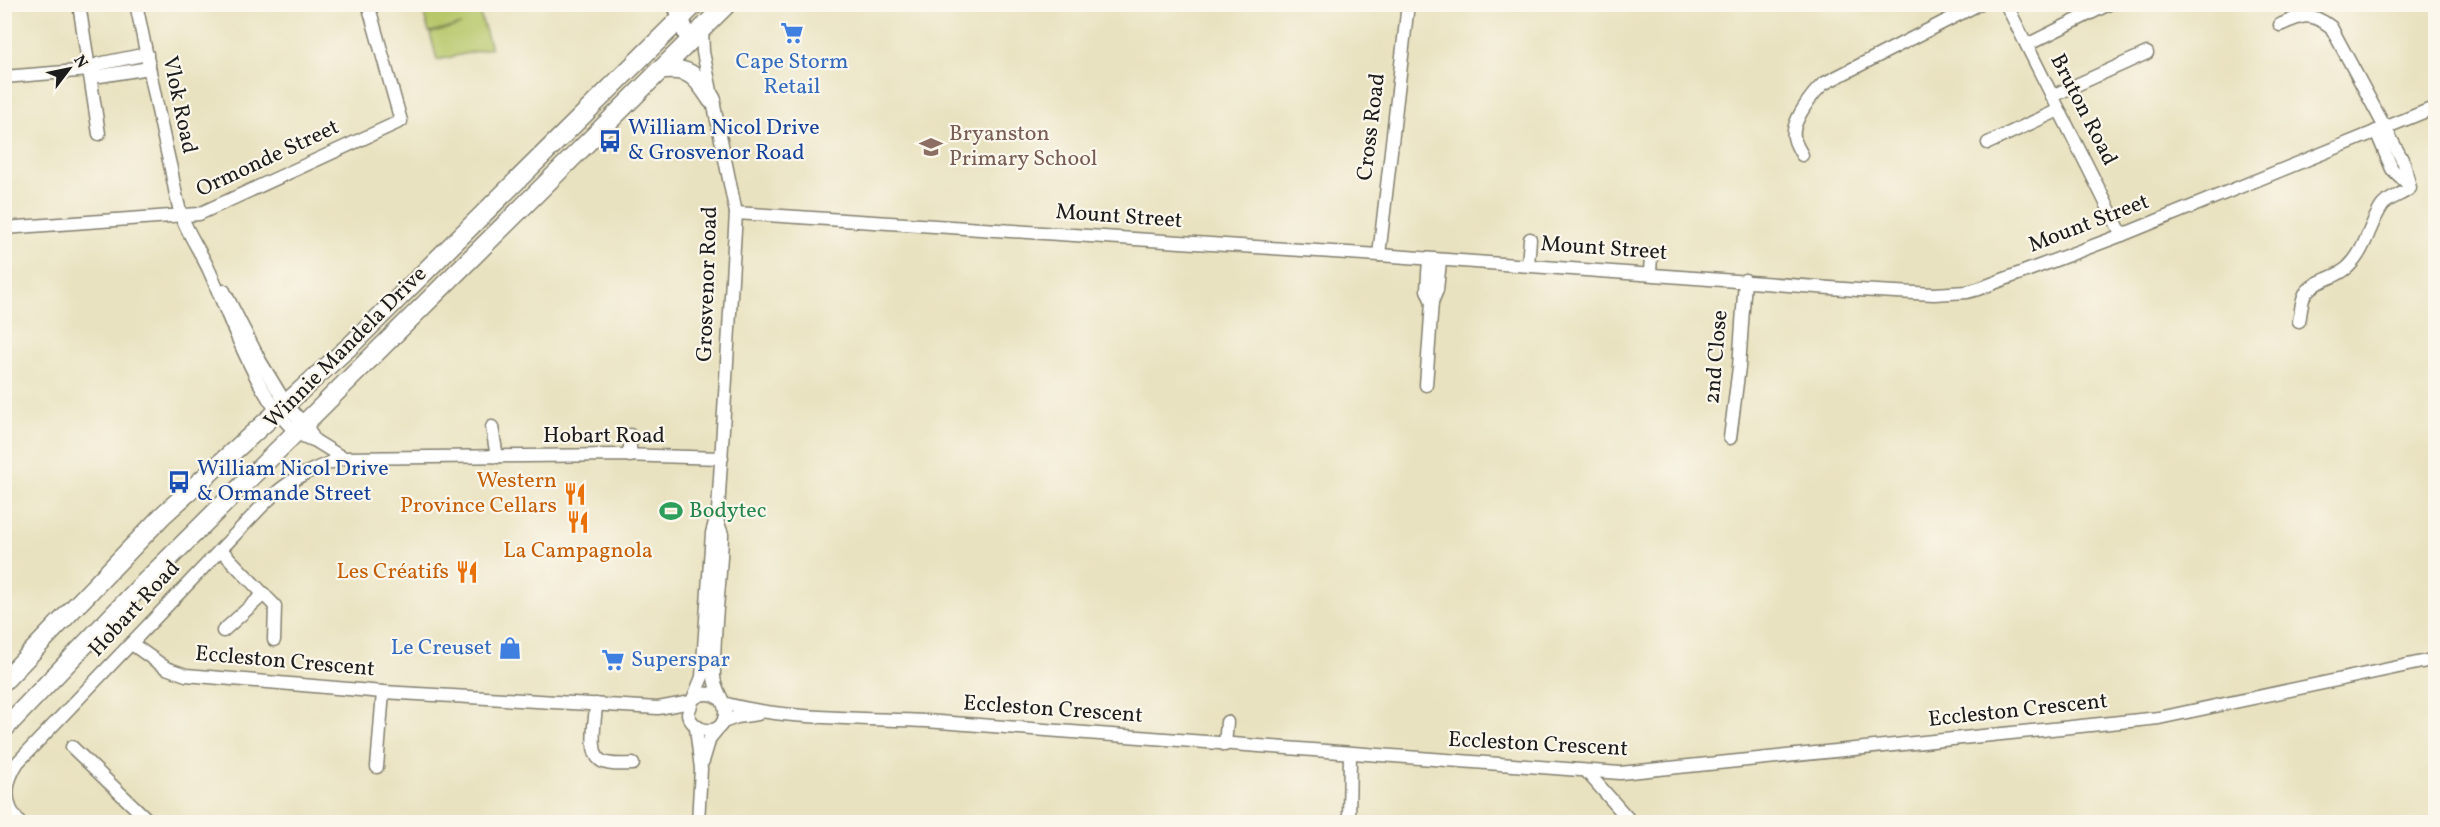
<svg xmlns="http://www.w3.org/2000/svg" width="2440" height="827" font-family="Vollkorn,serif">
<rect width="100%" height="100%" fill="#fbf7ec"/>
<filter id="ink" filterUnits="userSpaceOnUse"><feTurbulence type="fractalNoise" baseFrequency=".0167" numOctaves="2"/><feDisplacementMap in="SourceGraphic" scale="12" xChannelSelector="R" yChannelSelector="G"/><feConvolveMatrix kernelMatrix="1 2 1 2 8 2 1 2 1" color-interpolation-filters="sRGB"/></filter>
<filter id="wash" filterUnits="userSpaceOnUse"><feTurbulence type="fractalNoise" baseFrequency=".008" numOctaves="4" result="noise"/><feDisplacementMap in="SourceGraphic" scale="24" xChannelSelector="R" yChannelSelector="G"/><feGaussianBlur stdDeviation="1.35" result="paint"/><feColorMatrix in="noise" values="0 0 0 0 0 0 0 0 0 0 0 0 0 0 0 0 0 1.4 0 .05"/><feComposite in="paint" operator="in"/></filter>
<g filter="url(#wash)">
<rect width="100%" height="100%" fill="#e9e2c0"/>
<path fill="#b7c76a" stroke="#6a7243" stroke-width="1.5" d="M421,5H477L491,48L437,60L430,33L461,25L429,32Z"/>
</g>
<g filter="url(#ink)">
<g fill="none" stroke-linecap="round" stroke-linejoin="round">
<g stroke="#827f6e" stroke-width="15">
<g id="street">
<path d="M79,4L99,134"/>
<path d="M136,4C148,59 158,115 171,169C174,184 176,199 181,214C187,233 201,252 209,270C227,309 268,433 314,440"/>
<path d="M2006,4L2122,235"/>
<path d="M2280,25C2302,15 2310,11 2331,27L2404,163L2410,188C2402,195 2388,198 2382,206C2369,225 2366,250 2348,267C2336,279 2315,279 2305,294C2301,301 2301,314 2299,321"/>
<path d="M2027,45L2109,4"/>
<path d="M90,70L98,64L147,54"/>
<path d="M4,77L90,70L100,76L149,68"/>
<path d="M2052,96L2147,53"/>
<path d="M2376,131L2392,169L2409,185"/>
<path d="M1988,143L2059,110"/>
<path d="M1802,155C1799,149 1795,144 1794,137C1791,122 1812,94 1823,84L1979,4"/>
<path d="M736,213L1379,255L1858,290L1934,294L1967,292L1978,289L2122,235L2436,107"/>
<path d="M4,228L199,214L401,121L368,4"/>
<path d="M1379,255L1408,4"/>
<path d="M1429,259L1427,290L1432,302"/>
<path d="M1528,265L1530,239"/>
<path d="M1650,273L1651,255"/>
<path d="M224,291L260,361L286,404L309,430L314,440L343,458"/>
<path d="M1426,385L1432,302L1437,290L1440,261"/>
<path d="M492,427L497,457"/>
<path d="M630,435V456"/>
<path d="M1730,438L1739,367L1745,280"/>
<path d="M717,521L722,534C721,581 713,629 714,676C714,690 727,702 725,715C722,738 693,733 688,714L693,699C702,692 711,692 720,699"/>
<path d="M221,550L275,606L274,640"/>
<path d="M223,631L264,594"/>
<path d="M132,644L166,668L186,675L383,692L658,708L691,702"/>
<path d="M693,699L702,677L712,533L718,511L736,213L703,52L702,29"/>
<path d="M723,703C782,720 864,718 926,721L1620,773L2159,718L2436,659"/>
<path d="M596,704C596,717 588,751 600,760C607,766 624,764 633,764"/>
<path d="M723,722L737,717L758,714"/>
<path d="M696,728L701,769L698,822"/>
<path d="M1225,745L1227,722"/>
<path d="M72,747L150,822"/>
<path d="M703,761L710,738L720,726"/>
<path d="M377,767L383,692"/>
<path d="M1587,772L1631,822"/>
<path d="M19,822C2,803 5,782 18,762L264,504C289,479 309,470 343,458L621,455L722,458"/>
<path d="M1349,822L1350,754"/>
</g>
</g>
<g stroke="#827f6e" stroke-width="20">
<path id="secondary" d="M676,4L689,42"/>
</g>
<g stroke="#827f6e" stroke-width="21">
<g id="primary">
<path d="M658,71C689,66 696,75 712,100"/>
<path d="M4,681L163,515L351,345L695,4"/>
<path d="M4,729L138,589L727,4"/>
</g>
</g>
<use href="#street" stroke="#fff" stroke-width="12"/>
<use href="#secondary" stroke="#fff" stroke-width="16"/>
<use href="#primary" stroke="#fff" stroke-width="18"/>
</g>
</g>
<defs>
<g id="supermarket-bare" transform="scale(1.8)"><path d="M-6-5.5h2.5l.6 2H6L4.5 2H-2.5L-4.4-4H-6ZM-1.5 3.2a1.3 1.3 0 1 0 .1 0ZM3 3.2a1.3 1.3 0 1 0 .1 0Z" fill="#3f7fe0" stroke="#fbf7ec" stroke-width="2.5" paint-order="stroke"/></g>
<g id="bus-bare" transform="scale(1.8)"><path d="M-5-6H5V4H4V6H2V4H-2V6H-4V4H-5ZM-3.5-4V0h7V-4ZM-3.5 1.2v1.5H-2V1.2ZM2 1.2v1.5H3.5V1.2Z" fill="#1a4fb4" stroke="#fbf7ec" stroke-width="2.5" paint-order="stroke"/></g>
<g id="school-bare" transform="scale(1.8)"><path d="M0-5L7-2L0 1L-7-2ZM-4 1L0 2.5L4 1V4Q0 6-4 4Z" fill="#8d6e63" stroke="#fbf7ec" stroke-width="2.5" paint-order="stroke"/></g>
<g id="restaurant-bare" transform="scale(1.8)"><path d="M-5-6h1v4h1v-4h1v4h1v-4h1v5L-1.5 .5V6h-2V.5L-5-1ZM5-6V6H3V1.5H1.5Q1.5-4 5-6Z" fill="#e8710a" stroke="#fbf7ec" stroke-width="2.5" paint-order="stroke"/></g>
<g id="stadium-bare" transform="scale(1.8)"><path d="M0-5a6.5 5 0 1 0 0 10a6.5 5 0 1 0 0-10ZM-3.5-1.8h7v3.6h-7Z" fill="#2e9e5b" stroke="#fbf7ec" stroke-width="2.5" paint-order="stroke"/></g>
<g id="shop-bare" transform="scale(1.8)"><path d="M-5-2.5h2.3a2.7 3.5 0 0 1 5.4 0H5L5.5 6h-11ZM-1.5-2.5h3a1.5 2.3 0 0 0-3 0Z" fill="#3f7fe0" stroke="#fbf7ec" stroke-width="2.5" paint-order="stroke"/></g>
</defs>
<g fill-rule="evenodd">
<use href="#supermarket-bare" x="792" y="33"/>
<use href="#bus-bare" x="610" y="141"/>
<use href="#school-bare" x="931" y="147"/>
<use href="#bus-bare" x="179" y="482"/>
<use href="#restaurant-bare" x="575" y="494"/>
<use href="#stadium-bare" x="671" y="511"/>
<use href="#restaurant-bare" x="578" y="522"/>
<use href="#restaurant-bare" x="467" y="572"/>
<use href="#shop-bare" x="510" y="648"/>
<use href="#supermarket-bare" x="613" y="660"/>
</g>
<g text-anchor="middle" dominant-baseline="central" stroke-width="4.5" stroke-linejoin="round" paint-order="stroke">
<g font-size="22" fill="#366cbe" stroke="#fbf7ec">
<text x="792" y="62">Cape Storm<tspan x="792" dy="25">Retail</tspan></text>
<text x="492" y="648" text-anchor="end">Le Creuset</text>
<text x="631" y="660" text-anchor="start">Superspar</text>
</g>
<g font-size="22" fill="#1c1c1c" stroke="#fbf7ec">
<text transform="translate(179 105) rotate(78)">Vlok Road</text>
<text transform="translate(2083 110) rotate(63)">Bruton Road</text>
<text transform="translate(1372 127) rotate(-83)">Cross Road</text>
<text transform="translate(268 159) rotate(-25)">Ormonde Street</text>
<text transform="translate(1119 217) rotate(4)">Mount Street</text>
<text transform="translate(2089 224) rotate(-21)">Mount Street</text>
<text transform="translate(1604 249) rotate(4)">Mount Street</text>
<text transform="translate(708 284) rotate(-88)">Grosvenor Road</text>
<text transform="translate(346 348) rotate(-45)">Winnie Mandela Drive</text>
<text transform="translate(1717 357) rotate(-85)">2nd Close</text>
<text x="604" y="436">Hobart Road</text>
<text transform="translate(135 609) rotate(-47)">Hobart Road</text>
<text transform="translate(285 662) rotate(5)">Eccleston Crescent</text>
<text transform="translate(1053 710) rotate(4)">Eccleston Crescent</text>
<text transform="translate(2018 711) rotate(-6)">Eccleston Crescent</text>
<text transform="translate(1538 745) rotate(3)">Eccleston Crescent</text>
</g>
<g font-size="22" fill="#164399" stroke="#fbf7ec" text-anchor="start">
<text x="628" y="128">William Nicol Drive<tspan x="628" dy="25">&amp; Grosvenor Road</tspan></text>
<text x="197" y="469">William Nicol Drive<tspan x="197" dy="25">&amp; Ormande Street</tspan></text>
</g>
<g font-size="22" fill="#785e54" stroke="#fbf7ec" text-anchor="start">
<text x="949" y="134">Bryanston<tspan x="949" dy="25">Primary School</tspan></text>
</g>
<g font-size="22" fill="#c56008" stroke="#fbf7ec" text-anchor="end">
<text x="557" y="481">Western<tspan x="557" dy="25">Province Cellars</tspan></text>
<text x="578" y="551" text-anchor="middle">La Campagnola</text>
<text x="449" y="572">Les Créatifs</text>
</g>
<g font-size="22" fill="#27864d" stroke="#fbf7ec" text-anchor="start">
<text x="689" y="511">Bodytec</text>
</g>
</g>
<rect width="2440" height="827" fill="none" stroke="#fbf7ec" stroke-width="24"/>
<g transform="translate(69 69) rotate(58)" stroke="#fbf7ec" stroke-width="4.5" paint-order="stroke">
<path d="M0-4.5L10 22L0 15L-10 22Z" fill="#1c1c1c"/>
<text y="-9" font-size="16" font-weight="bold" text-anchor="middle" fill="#1c1c1c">N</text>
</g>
</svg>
